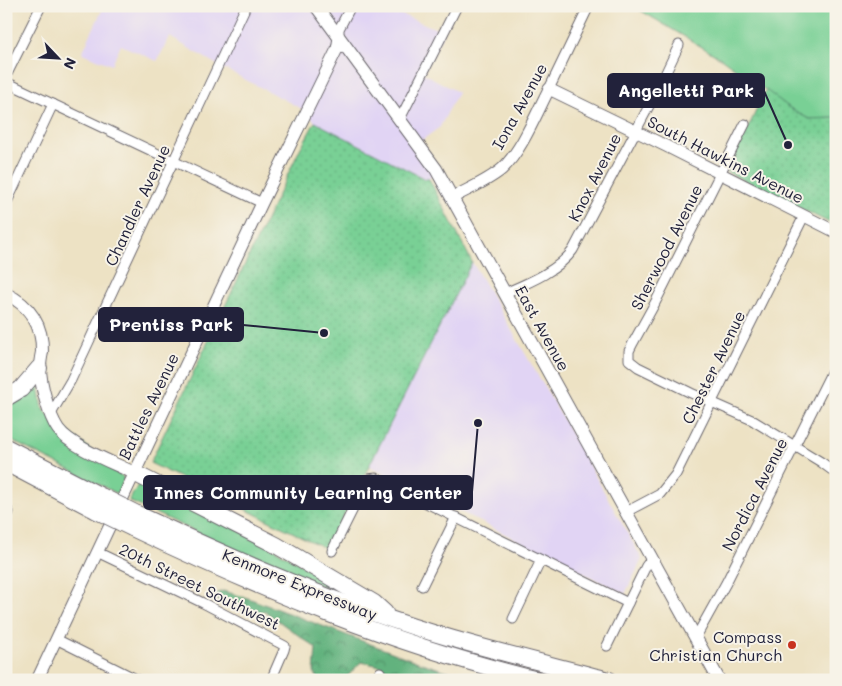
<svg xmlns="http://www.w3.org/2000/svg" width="842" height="686" font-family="Mali,sans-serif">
<defs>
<pattern id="forest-crowns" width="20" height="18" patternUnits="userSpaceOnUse" patternTransform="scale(1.25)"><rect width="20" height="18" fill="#62b27e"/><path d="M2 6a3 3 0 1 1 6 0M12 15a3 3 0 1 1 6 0" fill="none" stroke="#509068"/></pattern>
<pattern id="park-dots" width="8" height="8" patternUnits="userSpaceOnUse" patternTransform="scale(1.25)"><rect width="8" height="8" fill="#79d095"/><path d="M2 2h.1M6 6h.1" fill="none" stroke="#68b281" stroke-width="1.8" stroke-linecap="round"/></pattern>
</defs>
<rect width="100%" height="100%" fill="#f7f3e8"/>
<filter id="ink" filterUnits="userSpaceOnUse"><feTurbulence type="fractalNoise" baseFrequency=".02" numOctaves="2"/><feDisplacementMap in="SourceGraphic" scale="10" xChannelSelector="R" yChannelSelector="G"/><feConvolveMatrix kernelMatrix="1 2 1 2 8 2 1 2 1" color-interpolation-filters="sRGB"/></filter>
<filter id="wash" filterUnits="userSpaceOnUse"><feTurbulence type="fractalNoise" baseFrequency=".0096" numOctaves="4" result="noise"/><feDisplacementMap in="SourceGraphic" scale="20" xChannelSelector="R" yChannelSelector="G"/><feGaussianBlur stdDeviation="1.12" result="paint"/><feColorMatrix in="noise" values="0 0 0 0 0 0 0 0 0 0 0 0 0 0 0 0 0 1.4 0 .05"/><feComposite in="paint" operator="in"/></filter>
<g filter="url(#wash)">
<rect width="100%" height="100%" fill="#ede2c4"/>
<g fill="#e1d4f4">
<path d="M104,6H381L444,32L423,73L458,92L440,127L418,143L436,169L429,179H425L315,122L306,111L219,66L170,37L157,61L121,45L112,65L82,53Z"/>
<path d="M472,262L562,417L642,559L625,594L449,506H442L401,484L397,479L369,466Z"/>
</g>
<g fill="#79d095" stroke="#4e7968">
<path d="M633,6H836V118L809,119L794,111L722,59Z"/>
<path d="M38,380L43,410L124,478L118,494L6,438V406Z"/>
<path d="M139,483L260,540L364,603L250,557L129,501Z"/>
</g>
<path fill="url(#forest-crowns)" stroke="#426a5c" d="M223,591L248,598L418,662L475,680H420L376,665L361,662L344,680H318L314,672L316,648L266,612L244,610L210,596Z"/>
<g fill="url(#park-dots)" stroke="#4e7968">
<path d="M766,90L794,111L809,119L836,118V226L727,172Z"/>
<path d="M315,122L425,179H429L472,262L327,549L150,463L300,149Z"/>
</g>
</g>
<g filter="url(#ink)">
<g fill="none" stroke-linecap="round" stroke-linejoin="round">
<g stroke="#69656b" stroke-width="11">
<g id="minor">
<path d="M339,38V29L351,6"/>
<path d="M6,76L41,6"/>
<path d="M6,82L262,203"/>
<path d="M549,89L589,6"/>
<path d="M400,119L457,6"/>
<path d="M745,124L655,303L633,343L629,351V360L638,367L691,393L752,420L821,462L836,473"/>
<path d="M6,204L53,104"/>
<path d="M505,293C528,283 558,271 573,250L659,87L679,45"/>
<path d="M51,414L71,380L246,6"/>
<path d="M626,512L660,494L676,474L804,216"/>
<path d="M6,518L9,512"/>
<path d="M332,551L366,483L369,479L376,478L628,603"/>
<path d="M97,552L203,603L285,646L284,650L271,680"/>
<path d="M422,586L456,517"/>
<path d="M513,619L541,560"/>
<path d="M696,637L726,583L836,363"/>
<path d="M56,639L138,680"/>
<path d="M607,646L646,566L652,558"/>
<path d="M376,680L380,672"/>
</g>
</g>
<g stroke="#69656b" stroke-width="13">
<g id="tertiary">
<path d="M452,198C468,189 488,181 502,169C522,150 536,114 549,89L666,146L836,232"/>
<path d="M37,680L262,203L337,49L339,38"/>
</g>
</g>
<g stroke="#69656b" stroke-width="14">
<g id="secondary">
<path d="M316,6L436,169L719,680"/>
<path d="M6,294C30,305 43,326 42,352C41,357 40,362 40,367C40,384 49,416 58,429C71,447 114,463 134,473"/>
</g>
</g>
<g stroke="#69656b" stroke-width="18">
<g id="motorway">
<path d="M6,398L21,389L39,368"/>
<path d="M6,447L103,497"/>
<path d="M6,463L97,511"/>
<path d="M134,473L276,545L374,603L385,613"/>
<path d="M137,514C221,553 305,591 393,620C463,644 537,661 609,680"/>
<path d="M132,528C262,590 397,646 538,680"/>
</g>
</g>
<use href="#minor" stroke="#fff" stroke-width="9"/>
<use href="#tertiary" stroke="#fff" stroke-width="11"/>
<use href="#secondary" stroke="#fff" stroke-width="12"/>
<use href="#motorway" stroke="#fff" stroke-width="16"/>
<g stroke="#69656b" stroke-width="18" stroke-linecap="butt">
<g id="motorway-bridge">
<path d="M103,497L137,514"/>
<path d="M97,511L132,528"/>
</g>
</g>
<use href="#motorway-bridge" stroke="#fff" stroke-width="16"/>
</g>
</g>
<circle fill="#c8321e" stroke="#f7f3e8" stroke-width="2" cx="792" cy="645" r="5"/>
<g text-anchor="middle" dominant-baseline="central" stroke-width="4" stroke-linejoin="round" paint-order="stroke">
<g font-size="16" fill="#22223b" stroke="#f7f3e8">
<text transform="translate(519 106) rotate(-61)">Iona Avenue</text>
<text transform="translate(726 159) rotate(27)">South Hawkins Avenue</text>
<text transform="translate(594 177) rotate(-63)">Knox Avenue</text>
<text transform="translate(137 205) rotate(-65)">Chandler Avenue</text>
<text transform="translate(666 247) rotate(-63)">Sherwood Avenue</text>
<text transform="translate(543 328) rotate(61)">East Avenue</text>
<text transform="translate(713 367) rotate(-64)">Chester Avenue</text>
<text transform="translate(148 406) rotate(-64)">Battles Avenue</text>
<text transform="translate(754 494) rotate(-63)">Nordica Avenue</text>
<text transform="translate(300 584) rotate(22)">Kenmore Expressway</text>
<text transform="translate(200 586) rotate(26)">20th Street Southwest</text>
</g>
<g font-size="16" fill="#22223b" stroke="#f7f3e8" text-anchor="end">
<text x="782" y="636">Compass<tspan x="782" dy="18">Christian Church</tspan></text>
</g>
</g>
<path fill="none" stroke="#22223b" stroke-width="2" d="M788 145L764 91M324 333L243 325M478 423L472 492"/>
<g fill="#22223b" stroke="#f7f3e8" stroke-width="2">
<circle cx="788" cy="145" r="5"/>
<circle cx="324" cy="333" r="5"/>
<circle cx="478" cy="423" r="5"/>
</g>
<g fill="#22223b" stroke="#22223b" stroke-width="2">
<rect x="608" y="74" width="156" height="33" rx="5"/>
<rect x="99" y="308" width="144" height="33" rx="5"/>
<rect x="144" y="476" width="328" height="33" rx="5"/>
</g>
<g font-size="18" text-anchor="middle" font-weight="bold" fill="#fff">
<text x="686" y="97">Angelletti Park</text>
<text x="171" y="331">Prentiss Park</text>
<text x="308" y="499">Innes Community Learning Center</text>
</g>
<rect width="842" height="686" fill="none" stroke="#f7f3e8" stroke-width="25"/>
<g transform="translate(58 58) rotate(115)" stroke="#f7f3e8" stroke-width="4" paint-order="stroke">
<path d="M0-4L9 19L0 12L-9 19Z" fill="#22223b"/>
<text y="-8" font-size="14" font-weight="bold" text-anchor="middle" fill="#22223b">N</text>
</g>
</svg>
